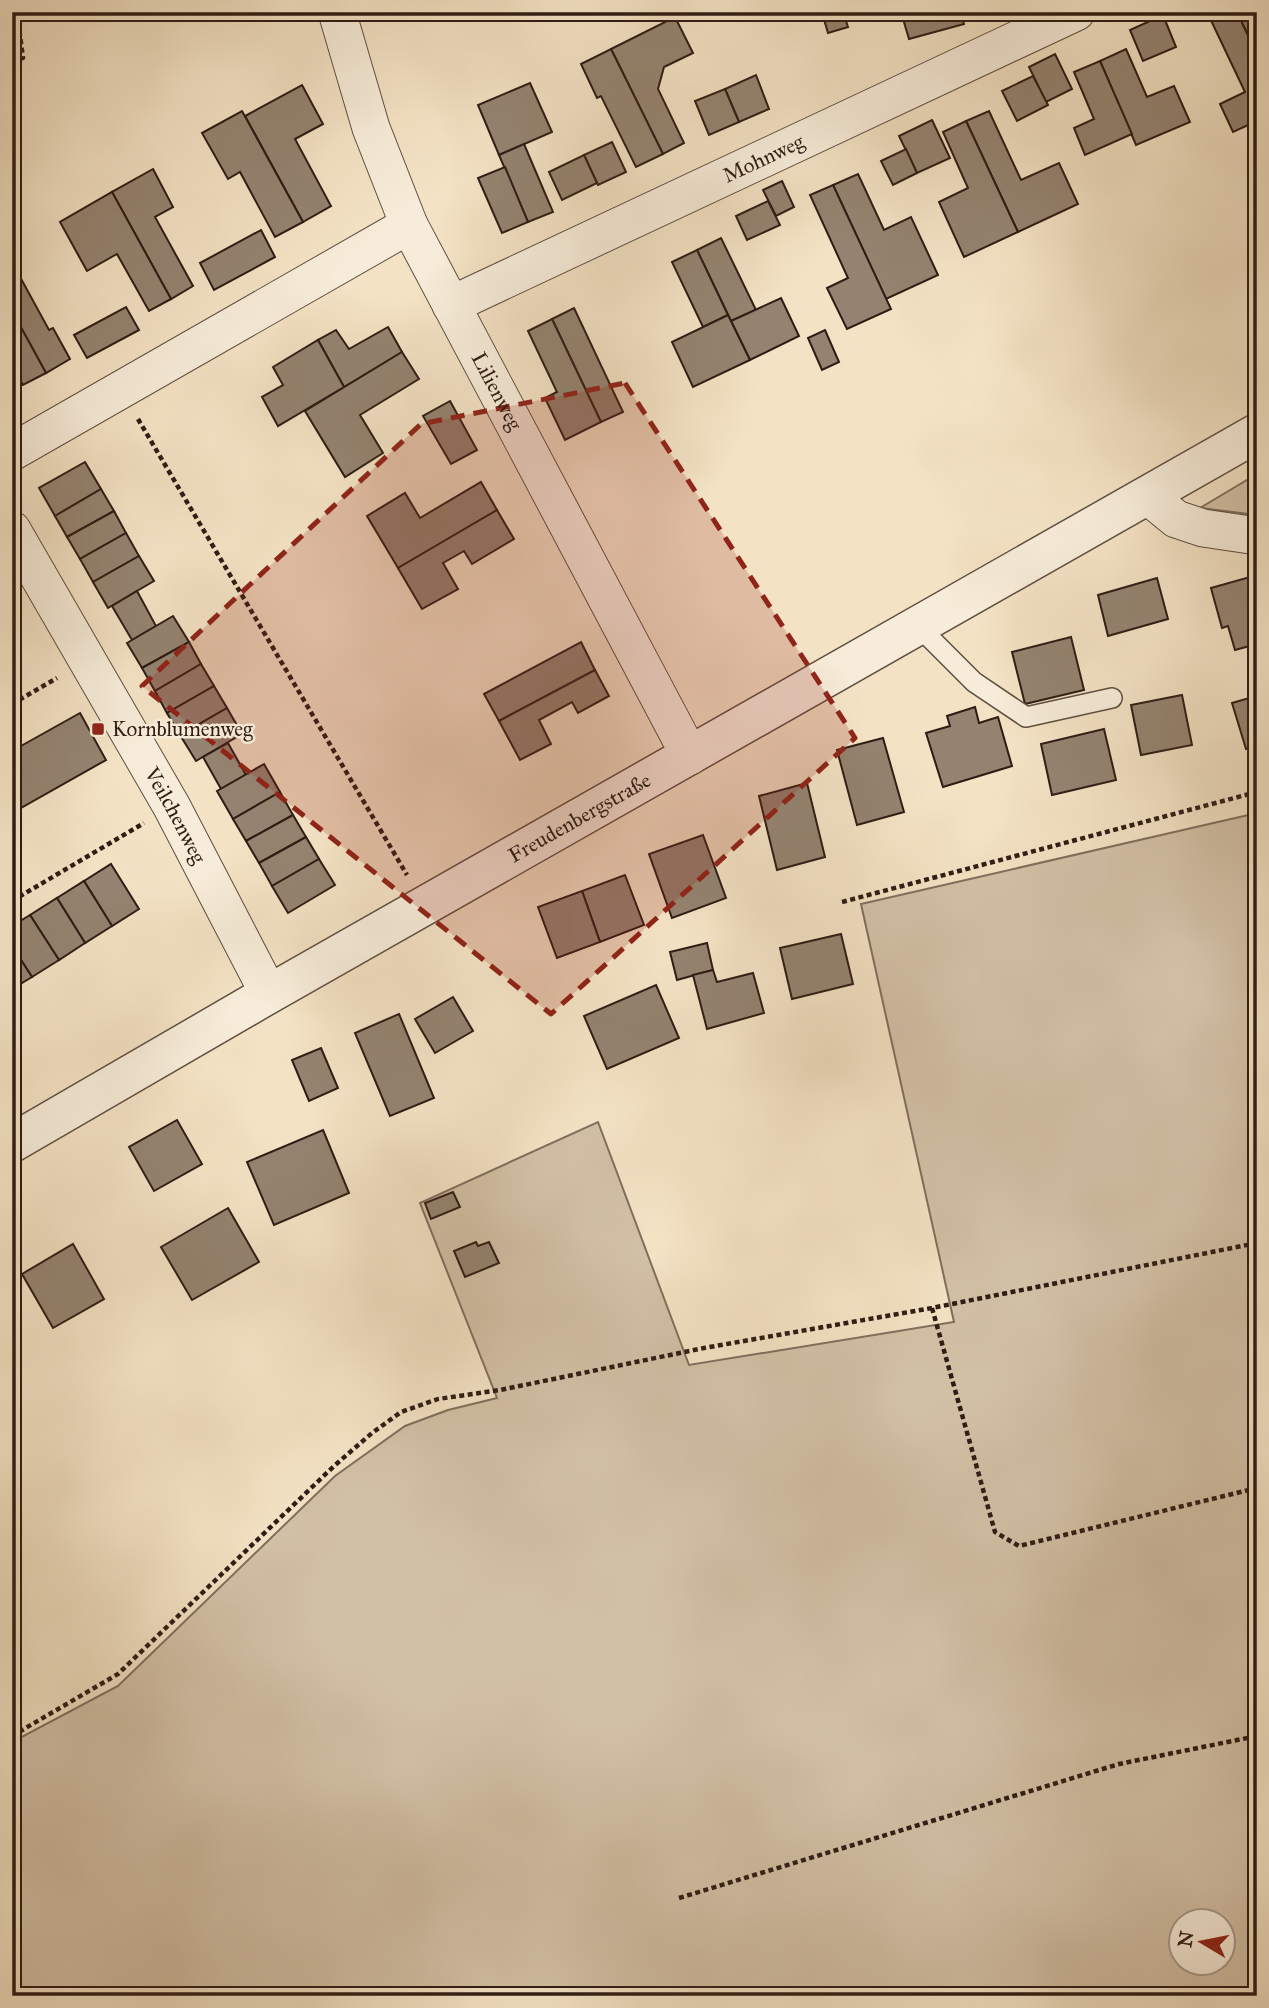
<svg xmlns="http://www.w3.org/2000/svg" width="1269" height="2008" font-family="'IM FELL Great Primer',serif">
<rect width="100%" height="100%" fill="#f3e2c4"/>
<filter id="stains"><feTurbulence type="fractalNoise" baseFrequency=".00286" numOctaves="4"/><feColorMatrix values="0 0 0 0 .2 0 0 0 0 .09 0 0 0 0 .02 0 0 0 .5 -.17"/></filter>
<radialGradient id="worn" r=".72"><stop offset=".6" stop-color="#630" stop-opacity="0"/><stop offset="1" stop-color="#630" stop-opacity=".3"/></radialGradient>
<g fill="#d2c0a6" stroke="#806e5d" stroke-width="2" fill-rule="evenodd">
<path d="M1257,474V515L1200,508Z"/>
<path d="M1257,813V1996H12V1742L118,1686L335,1476L405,1426L448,1410L497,1398L420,1203L598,1122L689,1365L954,1322L861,904ZM1182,1920H1224V1962H1182Z"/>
</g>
<g fill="#948370" stroke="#2e1c14" stroke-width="2">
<path d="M836,12H843L848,27L828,33L823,16Z"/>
<path d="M901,12H961L964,24L909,39Z"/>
<path d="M1207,12H1237L1257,54V121L1233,132L1220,104L1245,92Z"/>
<path d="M1237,12H1257V54Z"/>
<path d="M1163,15L1176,47L1143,61L1130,30Z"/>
<path d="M675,17L693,53L664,67L658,89L684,143L663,154L611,49Z"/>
<path d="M611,49L663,154L636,167L601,96L597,98L581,64Z"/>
<path d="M1126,49L1147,97L1174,86L1190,122L1136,145L1100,61Z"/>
<path d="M1055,54L1072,89L1046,102L1029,67Z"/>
<path d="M1100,61L1132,134L1085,155L1074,128L1094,119L1074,72Z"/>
<path d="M756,75L769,109L739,122L725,89Z"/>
<path d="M1033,76L1048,105L1017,121L1002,91Z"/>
<path d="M530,83L552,132L499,155L478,105Z"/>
<path d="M302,85L323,124L295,139L331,206L303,222L245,116Z"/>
<path d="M725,89L739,122L709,135L695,101Z"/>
<path d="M242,111L303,222L275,237L240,172L228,179L202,133Z"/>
<path d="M989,111L1021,180L1059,163L1078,204L1018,232L966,121Z"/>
<path d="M932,120L950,158L917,173L899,136Z"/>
<path d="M966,121L1018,232L964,257L939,202L968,188L943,132Z"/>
<path d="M612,142L626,172L598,185L584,155Z"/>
<path d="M524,144L553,212L528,222L499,155Z"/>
<path d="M906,149L917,173L893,185L881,161Z"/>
<path d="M584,155L597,183L562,200L549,172Z"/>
<path d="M505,167L528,222L502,233L478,178Z"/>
<path d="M153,169L173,207L155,217L193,286L171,299L112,192Z"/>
<path d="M858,174L884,230L911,217L938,275L886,299L833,185Z"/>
<path d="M782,181L794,207L776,216L763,190Z"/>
<path d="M833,185L891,309L847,329L827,288L848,278L810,195Z"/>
<path d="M112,192L171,299L149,311L117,254L87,271L60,222Z"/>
<path d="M768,201L780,225L747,240L736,216Z"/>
<path d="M261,230L275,257L214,290L200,263Z"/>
<path d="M721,238L756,310L731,321L697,250Z"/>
<path d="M697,250L728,315L703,327L672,262Z"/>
<path d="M19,275L49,330L53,328L70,359L46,373L12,311V279Z"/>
<path d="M781,298L799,336L750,360L731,321Z"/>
<path d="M126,307L139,330L87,358L74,335Z"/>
<path d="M574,308L623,412L601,422L552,319Z"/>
<path d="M12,311L46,373L23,385L12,365Z"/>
<path d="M728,315L750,360L693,387L672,342Z"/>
<path d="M552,319L601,422L565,440L545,398L557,392L528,331Z"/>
<path d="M388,327L402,352L344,387L318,340L336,330L349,349Z"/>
<path d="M825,330L839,362L822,370L808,338Z"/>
<path d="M318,340L344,387L278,426L262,397L283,385L273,367Z"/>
<path d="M402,352L419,379L360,415L383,453L345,477L305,411Z"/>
<path d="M450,401L477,450L451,464L423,416Z"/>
<path d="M85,462L101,489L55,516L39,488Z"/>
<path d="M481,482L497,510L398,568L367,516L405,493L420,518Z"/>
<path d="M101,489L114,511L67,537L55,516Z"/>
<path d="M497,510L514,539L472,564L464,551L443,563L458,589L422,609L398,568Z"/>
<path d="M114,511L126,533L80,559L67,537Z"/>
<path d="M126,533L139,556L93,582L80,559Z"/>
<path d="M139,556L154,581L108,608L93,582Z"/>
<path d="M1257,575V644L1235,650L1228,626L1222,628L1211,588Z"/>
<path d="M1157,578L1168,619L1108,636L1098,595Z"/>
<path d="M137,591L156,626L132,640L112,606Z"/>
<path d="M173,616L189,642L142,668L127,643Z"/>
<path d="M1071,637L1084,690L1025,704L1012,652Z"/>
<path d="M189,642L201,664L155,691L142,668Z"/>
<path d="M581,642L595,670L499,721L484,694Z"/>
<path d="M201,664L214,686L167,713L155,691Z"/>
<path d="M595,670L609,696L578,713L572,702L539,720L551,744L520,760L499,721Z"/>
<path d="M214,686L227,708L180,735L167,713Z"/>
<path d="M1182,695L1192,745L1141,755L1131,705Z"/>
<path d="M1256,696L1257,746L1246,749L1232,703Z"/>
<path d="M975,707L979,723L998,717L1012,766L943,787L926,733L950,726L947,716Z"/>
<path d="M227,708L242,734L196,761L180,735Z"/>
<path d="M80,713L106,760L12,813V751Z"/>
<path d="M1104,729L1116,780L1052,795L1041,744Z"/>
<path d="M883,738L904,812L857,825L837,750Z"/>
<path d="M228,743L246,775L221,789L203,757Z"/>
<path d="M264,764L280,792L233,819L217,791Z"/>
<path d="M807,783L825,857L777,870L759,796Z"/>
<path d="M280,792L293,815L246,841L233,819Z"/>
<path d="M293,815L306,837L259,863L246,841Z"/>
<path d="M703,835L726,898L672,918L649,854Z"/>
<path d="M306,837L319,859L272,886L259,863Z"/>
<path d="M319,859L335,885L288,913L272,886Z"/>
<path d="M111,864L139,909L112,926L84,881Z"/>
<path d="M625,875L644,925L600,942L582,891Z"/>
<path d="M84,881L112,926L85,943L57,898Z"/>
<path d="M582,891L600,942L557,958L538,907Z"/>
<path d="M57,898L85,943L59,960L30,915Z"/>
<path d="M30,915L59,960L32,977L12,946V926Z"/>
<path d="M841,934L853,984L792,999L780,948Z"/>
<path d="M707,943L713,970L677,980L670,952Z"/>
<path d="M12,946L32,977L12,989Z"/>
<path d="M713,970L717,982L753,973L764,1013L707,1029L693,975Z"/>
<path d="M656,985L679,1038L607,1069L584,1016Z"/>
<path d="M453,997L473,1031L435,1053L415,1019Z"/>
<path d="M399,1014L434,1098L390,1116L355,1033Z"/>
<path d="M321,1048L338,1088L309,1101L292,1060Z"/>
<path d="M177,1120L202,1164L154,1191L129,1147Z"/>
<path d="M323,1130L349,1193L274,1225L247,1162Z"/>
<path d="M453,1192L460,1207L431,1219L425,1203Z"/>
<path d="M228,1208L259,1262L192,1300L161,1247Z"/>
<path d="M476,1242L478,1246L489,1242L499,1263L465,1277L454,1251Z"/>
<path d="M73,1244L104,1299L53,1328L22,1274Z"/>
</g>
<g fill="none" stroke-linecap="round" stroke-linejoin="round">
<g stroke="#5f4e40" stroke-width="22">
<path id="service" d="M917,625L974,682L1026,717L1112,698"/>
</g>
<g stroke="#5f4e40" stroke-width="39">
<g id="minor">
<path id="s1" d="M337,12L371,128L409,225L690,756"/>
<path id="s2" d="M451,305L1076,12"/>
<path d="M12,452L409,225"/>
<path d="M1148,496L1176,519L1203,528L1257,536"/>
<path id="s3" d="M12,530L172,807L269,994"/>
</g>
</g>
<g stroke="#5f4e40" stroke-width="41">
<g id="tertiary">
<path id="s4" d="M12,1143L269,994L1257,433"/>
</g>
</g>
<g stroke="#2e1c14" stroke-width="4.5" stroke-dasharray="5 3.5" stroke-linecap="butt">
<path d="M12,62L23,58L17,12"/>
<path d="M138,419L407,875"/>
<path d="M1256,696L1254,688H1257"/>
<path d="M12,704L57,678"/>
<path d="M12,901L144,823"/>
<path d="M842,902L1257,792"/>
<path d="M932,1308L995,1532L1019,1546L1257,1488"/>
<path d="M12,1736L118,1674L334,1466L372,1433L401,1412L438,1399L500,1390L704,1348L932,1308L1257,1243"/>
<path d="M679,1898L1119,1764L1257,1736"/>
</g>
<use href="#service" stroke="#f7ecd9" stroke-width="19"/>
<use href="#minor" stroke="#f7ecd9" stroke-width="37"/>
<use href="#tertiary" stroke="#f7ecd9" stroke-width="38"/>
</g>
<path fill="#8f2418" fill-opacity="0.2" stroke="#8f2418" stroke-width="5" stroke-dasharray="14 9" stroke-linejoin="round" d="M625,383L855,738L551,1014L142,686L421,424Z"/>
<rect fill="#8f2418" stroke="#f7ecd9" stroke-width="2.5" x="91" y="722" width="14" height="14" rx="3.5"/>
<g text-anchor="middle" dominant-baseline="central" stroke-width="5" stroke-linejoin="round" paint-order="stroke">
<g font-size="21" fill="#2e1c14" stroke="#f7ecd9">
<text stroke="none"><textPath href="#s2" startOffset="345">Mohnweg</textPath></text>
<text stroke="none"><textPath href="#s1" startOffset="413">Lilienweg</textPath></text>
<text stroke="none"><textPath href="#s3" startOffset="329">Veilchenweg</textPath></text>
<text stroke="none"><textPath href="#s4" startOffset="654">Freudenbergstraße</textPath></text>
</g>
<g font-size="21" fill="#2e1c14" stroke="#f7ecd9" text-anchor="start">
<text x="112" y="729">Kornblumenweg</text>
</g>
</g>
<rect width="1269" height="2008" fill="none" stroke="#f3e2c4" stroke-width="42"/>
<rect x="14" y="14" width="1241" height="1980" fill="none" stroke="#2e1c14" stroke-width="3.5"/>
<rect x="21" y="21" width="1227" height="1966" fill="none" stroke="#2e1c14" stroke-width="2"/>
<g transform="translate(1202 1942) rotate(280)"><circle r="33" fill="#f7ecd9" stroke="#a7998a" stroke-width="2"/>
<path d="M0-5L12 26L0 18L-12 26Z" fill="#8f2418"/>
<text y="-10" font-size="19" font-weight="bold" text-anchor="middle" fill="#2e1c14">N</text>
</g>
<rect width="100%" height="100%" filter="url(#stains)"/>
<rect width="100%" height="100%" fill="url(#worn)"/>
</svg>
